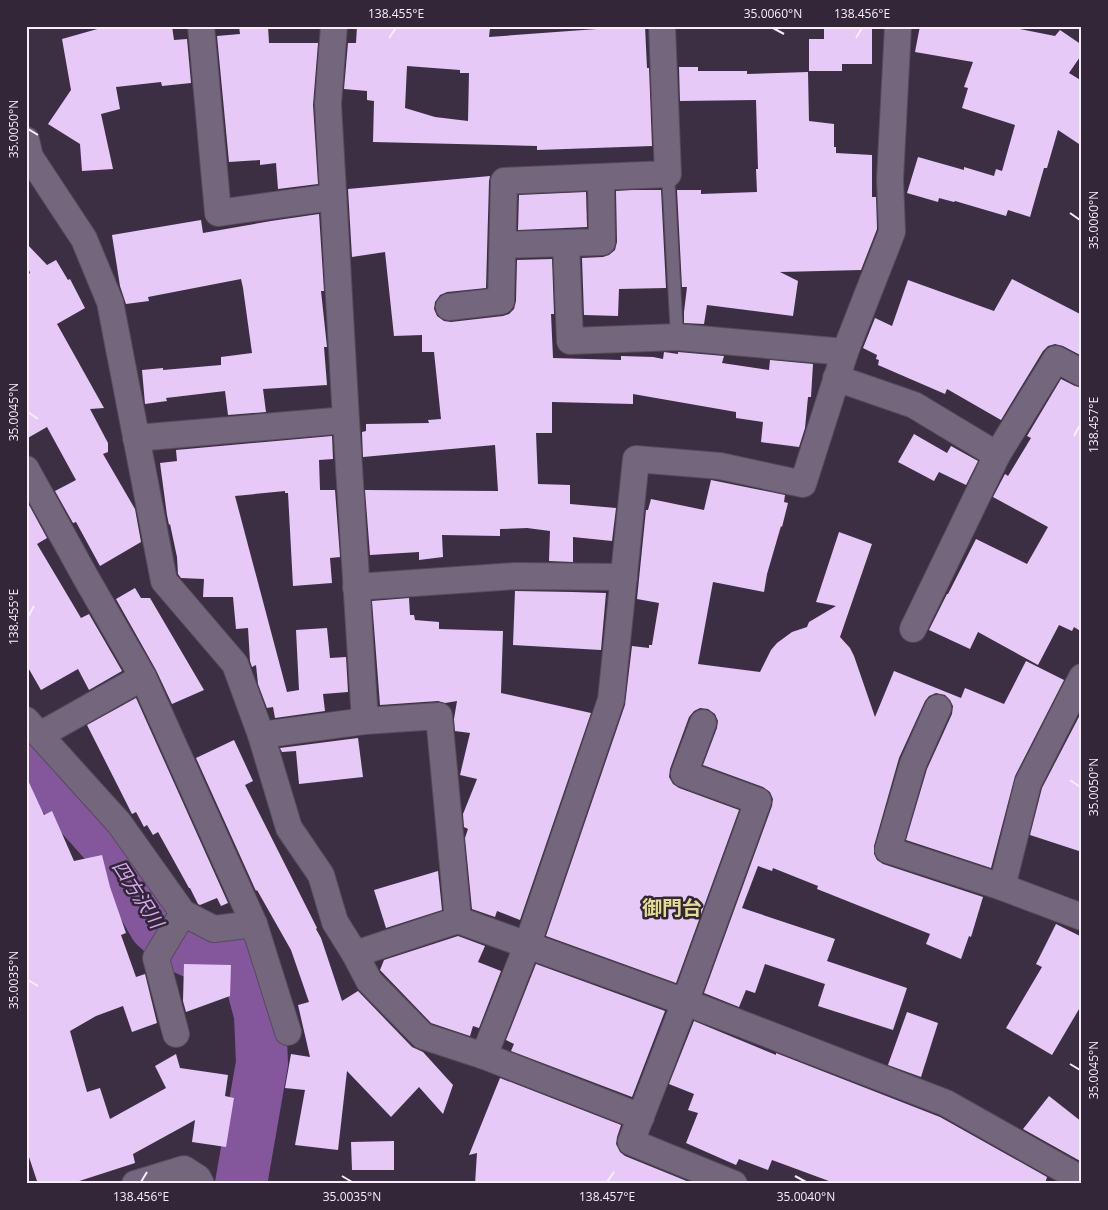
<svg xmlns="http://www.w3.org/2000/svg" width="1108" height="1210" font-family="'Open Sans','Noto Sans JP',sans-serif">
<rect width="100%" height="100%" fill="#3c2f43"/>
<g fill="none" stroke-linecap="round" stroke-linejoin="round">
<path stroke="#84569b" stroke-width="52" d="M26,754L108,846L124,872L155,926L175,944L197,954L231,958L247,966L260,1015L262,1063L241,1184"/>
</g>
<g fill="#e6c9f6" fill-rule="evenodd">
<path d="M108,26H172L174,40L187,39L191,83L162,86L161,82L116,87L120,109L101,114L113,169L82,171L80,144L48,124L71,90L62,39Z"/>
<path d="M239,26H268L269,43H318L313,105L318,184L278,189L276,163L260,165V160L229,162L217,36L240,34Z"/>
<path d="M357,26H483V28H490L489,37L597,29V27L645,26L647,68H649L652,146L537,150V146L373,142L374,101L367,100V91L344,89L348,43H356ZM407,66L460,70V73H469L468,121L435,117L405,108Z"/>
<path d="M824,26L872,27V64H842V71H809V39H824Z"/>
<path d="M920,26H1005L1055,36L1060,30L1082,45V54L1069,73L1082,81V146L1058,130L1047,168H1044L1030,217L1008,210L1006,216L955,201L954,202L939,198L938,202L907,193L918,157L964,170V167L994,176L996,169L1002,171L1015,125L962,108L968,88L964,87L973,62L915,52Z"/>
<path d="M679,67H698V71H747V74L808,72L809,121L834,124V147H836V153L872,155V197H876L877,229L861,270L780,272L798,281L793,316L707,305L704,324L684,323V312L687,287H682L677,190H701V194L757,192L756,169H758L756,100L680,101Z"/>
<path d="M490,176L489,181L486,288L447,292L440,295L435,302L434,309L437,316L444,321L451,322L503,316L509,314L514,309L516,301L517,260L552,259L554,314H551L553,358L621,360V356L653,357L663,359L664,352L678,354V352L724,356L722,363L769,370L770,360L813,364L811,397H808L805,428L799,447L761,442L763,422L736,418V412L633,394V404L552,402V433H536L538,484L570,485V504L616,508L612,541L573,537V562L549,561L550,531L527,528L500,529V536L442,535L443,557L419,560V552L370,555L365,490L498,491L495,445L363,457L362,432L366,431V424L429,423L428,420L441,419L434,352H422V335L394,336L385,252L352,257L348,189Z"/>
<path d="M633,190H661L666,288L619,289L618,316L584,315L582,258L603,257L609,255L615,250L617,242L616,191Z"/>
<path d="M586,192L587,227L518,230L519,195Z"/>
<path d="M319,214L324,291H321L327,347H324L327,385L263,389L266,412L228,415L225,391L166,398L167,401L145,404L142,370L163,368V370L221,365V357L252,353L243,288L241,279L148,297L149,301L126,304L120,286L112,235L201,220L203,233L271,221Z"/>
<path d="M26,243L47,265L56,260L68,280L70,279L85,308L57,324L104,408L90,409L108,443V452L103,454L135,509L141,542L100,566L76,522L73,523L55,491L76,480L47,427L26,439V276L30,273L26,262Z"/>
<path d="M1012,279L1082,315V356L1063,346L1055,344L1048,346L1043,351L1001,420L947,389L945,394L878,365L879,360L876,359L877,355L863,348L875,318L892,326L908,280L994,311Z"/>
<path d="M1061,379L1075,386L1082,388V632L1074,627L1072,631L1059,625L1038,665L978,632L970,649L929,630L947,594H948L976,539L1027,564L1048,527L993,497L1005,474L1008,476L1031,438L1027,436Z"/>
<path d="M914,434L947,453L951,446L978,461L966,485L939,472L934,481L898,462Z"/>
<path d="M332,436L333,459L319,460L320,490H335L340,557L330,558L332,583L293,586L288,493H285V491L235,496L287,692L299,690L296,630L327,628L330,658L346,657L348,692L323,694L325,711L275,718L273,707L267,708L258,684L256,665L252,667L250,661L248,628L236,629L233,597H203L204,579L181,578L178,574L177,557L170,524L169,525L167,515L160,463L177,461L176,450Z"/>
<path d="M711,480L785,495L784,502L788,503L782,527L781,526L767,574L764,592L713,582L698,664L760,672L771,650L777,643L792,632L807,627L809,622L836,606L816,602L839,532L872,544L840,637L850,648L854,656L875,717L894,671L961,698L965,688L1004,704L1026,661L1064,680L1015,776L991,868L906,840L927,769L952,714L953,706L950,700L945,695L936,693L929,696L925,701L899,758L874,846V854L877,860L883,864L983,897L971,937L969,936L961,959L926,944L930,934L817,889L818,886L773,868L772,871L758,866L742,908L835,939L827,961L907,988L893,1030L818,1006L825,984L765,964L755,993L746,990L739,1007L704,993L772,806L773,799L770,792L763,787L703,765L717,728L718,721L715,714L708,709L700,708L694,711L689,717L670,769L669,777L673,784L679,788L739,810L676,983L546,936L625,705L632,646L649,648V645H652L659,603L637,599L646,510H648L651,499L704,510Z"/>
<path d="M29,505L47,538L37,544L81,618L89,614L122,671L89,690L78,669L41,690L26,664V506Z"/>
<path d="M135,588L141,598H150L204,690L172,704L156,670L116,599Z"/>
<path d="M515,591L572,592L606,593L601,650L513,645Z"/>
<path d="M409,598L410,615H414L415,620L439,622V629L503,631L501,693L591,713L520,920L497,911L495,917L472,909L465,838L468,829L464,827L463,814L477,779L460,775L470,733L455,731L454,719L457,701L445,703L438,701L380,705L372,601Z"/>
<path d="M136,698L228,903L221,906L217,898L200,905L198,904L190,888H189L158,832L153,835L147,825L144,827L136,812L132,814L87,725Z"/>
<path d="M1082,711V852L1030,835L1042,788Z"/>
<path d="M358,738L363,777L299,784L296,751L282,752L280,748Z"/>
<path d="M234,740L253,781L245,785L317,928L316,929L321,938L342,1001L358,991L412,1047L423,1052L453,1085L443,1114L419,1087L391,1117L347,1071L338,1150L295,1145L305,1090L285,1088L291,1054L310,1057L298,1005L309,1002L291,950L257,890L256,891L196,758Z"/>
<path d="M26,776L44,815L52,811L74,861L102,855L110,887L126,933L121,935L136,977L145,974L157,1023L132,1032L123,1006L96,1016L70,1031L87,1092L100,1088L110,1119L166,1088L155,1066L176,1054L180,1068L228,1075L225,1096L234,1098L226,1147L192,1142L195,1120L133,1154L135,1163L70,1184H38L26,1148Z"/>
<path d="M438,871L442,910L386,928L374,890Z"/>
<path d="M1056,924L1082,937V1004L1052,1055L1006,1028L1042,967L1036,964Z"/>
<path d="M458,936L485,946L478,962L501,971L479,1028L473,1026L470,1036L431,1023L380,970L384,960Z"/>
<path d="M184,964L231,965L230,996L186,1012L183,1001Z"/>
<path d="M536,964L665,1011L632,1097L511,1051L514,1044L506,1040Z"/>
<path d="M907,1012L938,1023L921,1077L888,1065Z"/>
<path d="M694,1021L776,1055V1053L940,1117L1047,1177L1045,1184H837L772,1160L768,1170L739,1159L736,1165L686,1143L698,1113L688,1110L694,1094L669,1084Z"/>
<path d="M500,1078L621,1125L617,1137L616,1144L620,1152L625,1156L694,1184H475L477,1153L469,1155Z"/>
<path d="M1049,1096L1082,1122V1162L1023,1129Z"/>
<path d="M394,1141V1170H352L351,1142Z"/>
</g>
<g fill="none" stroke-linecap="round" stroke-linejoin="round">
<g stroke="#564b5b" stroke-width="14">
<path id="service" d="M668,174L677,337"/>
</g>
<g stroke="#564b5b" stroke-width="28">
<g id="minor">
<path d="M201,26L218,213L333,197"/>
<path d="M334,26L328,104L346,420L365,721L439,716L458,920L685,1002L946,1103L1079,1178"/>
<path d="M26,140L30,157L84,239L110,302L164,581L235,664L261,735L289,828L321,875L335,922L355,954L458,920"/>
<path d="M566,243L570,341L677,337L845,352"/>
<path d="M503,245L602,242L601,177"/>
<path d="M449,307L501,301L504,181L668,174L662,26"/>
<path d="M836,378L914,405L997,455"/>
<path d="M136,438L346,420"/>
<path d="M26,469L86,578L143,677L254,924L288,1032"/>
<path d="M356,587L515,576L624,577"/>
<path d="M913,629L997,455L1056,359L1082,373"/>
<path d="M938,708L913,764L888,850L1002,887L1082,917"/>
<path d="M26,720L119,823L183,913L214,929L254,924"/>
<path d="M703,723L684,774L758,801L685,1002L631,1142L734,1184"/>
<path d="M40,735L143,677"/>
<path d="M261,735L365,721"/>
<path d="M1002,887L1028,783L1082,677"/>
<path d="M355,954L369,981L423,1036L484,1056L641,1117"/>
<path d="M176,1034L156,958L183,913"/>
<path d="M484,1056L527,946L611,700L636,459L720,466L803,484L845,352L892,232L890,179L898,26"/>
<path d="M135,1184L184,1169L198,1178L201,1184"/>
</g>
</g>
<use href="#service" stroke="#74667c" stroke-width="12"/>
<use href="#minor" stroke="#74667c" stroke-width="26"/>
</g>
<path fill="none" stroke="#f6eefa" stroke-width="2" d="M773,28L784,34M389,38L396,28M856,38L862,28M28,129L38,135M1070,213L1080,220M28,412L38,419M1074,436L1080,425M28,617L34,606M1070,780L1080,787M28,980L38,986M1070,1064L1080,1070M342,1176L352,1182M795,1176L806,1182M141,1182L147,1172M607,1182L614,1172"/>
<g text-anchor="middle" dominant-baseline="central" stroke-width="5" stroke-linejoin="round" paint-order="stroke">
<g font-size="19" font-style="italic" fill="#d9a8f3" stroke="#322638">
<text transform="translate(138 894) rotate(57)">四方沢川</text>
</g>
<g font-size="20" font-weight="bold" fill="#e4dd8e" stroke="#322638">
<text x="672" y="907">御門台</text>
</g>
</g>
<rect width="1108" height="1210" fill="none" stroke="#322638" stroke-width="55"/>
<rect x="28" y="28" width="1052" height="1154" fill="none" stroke="#f6eefa" stroke-width="2"/>
<g font-size="12" text-anchor="middle" fill="#f6eefa">
<text x="396" y="18">138.455°E</text>
<text x="773" y="18">35.0060°N</text>
<text x="862" y="18">138.456°E</text>
<text transform="translate(14 129) rotate(-90)" y="4">35.0050°N</text>
<text transform="translate(1094 220) rotate(-90)" y="4">35.0060°N</text>
<text transform="translate(14 412) rotate(-90)" y="4">35.0045°N</text>
<text transform="translate(1094 425) rotate(-90)" y="4">138.457°E</text>
<text transform="translate(14 617) rotate(-90)" y="4">138.455°E</text>
<text transform="translate(1094 787) rotate(-90)" y="4">35.0050°N</text>
<text transform="translate(14 980) rotate(-90)" y="4">35.0035°N</text>
<text transform="translate(1094 1070) rotate(-90)" y="4">35.0045°N</text>
<text x="141" y="1201">138.456°E</text>
<text x="352" y="1201">35.0035°N</text>
<text x="607" y="1201">138.457°E</text>
<text x="806" y="1201">35.0040°N</text>
</g>
</svg>
